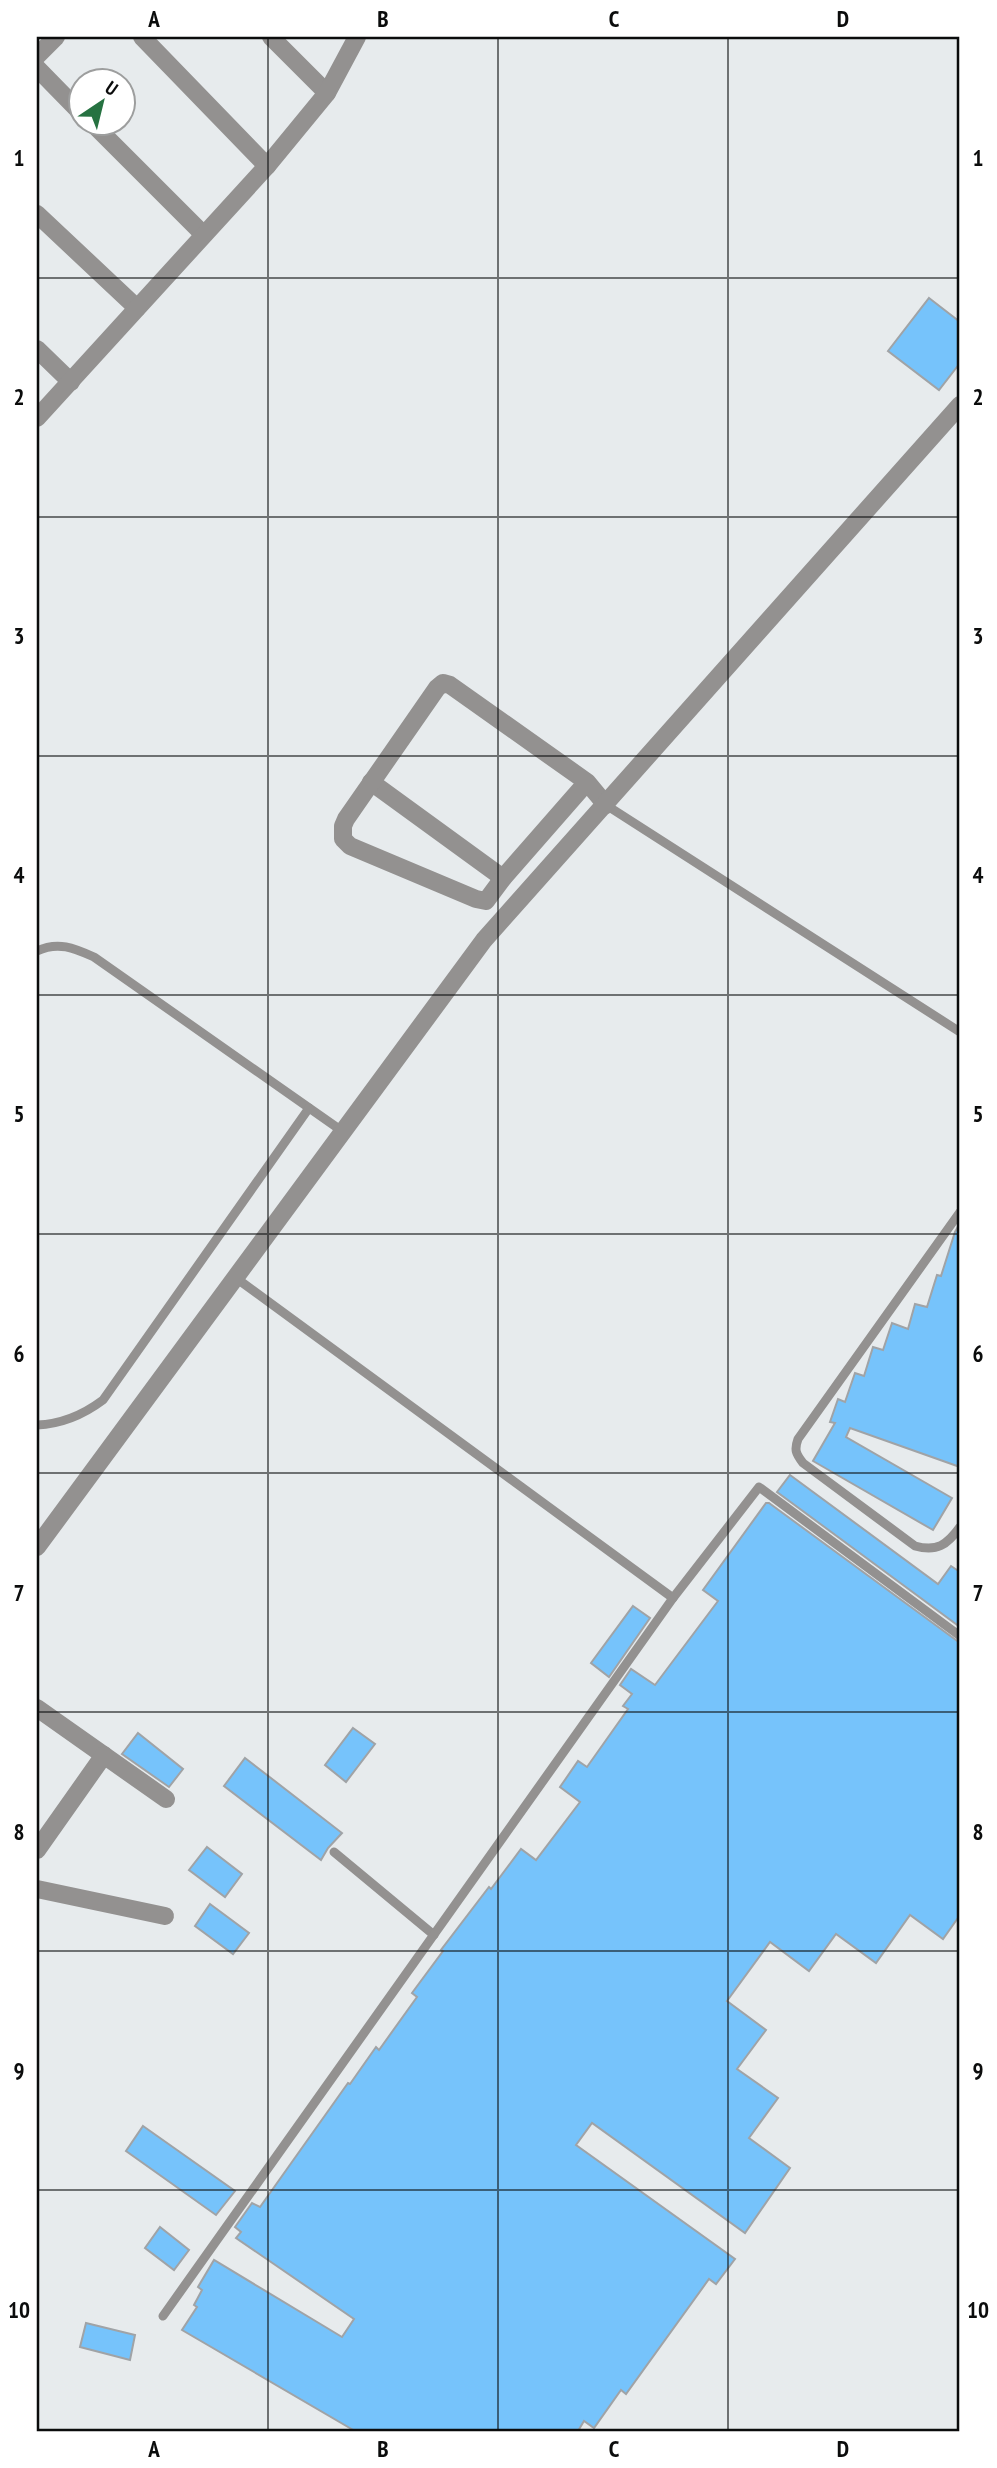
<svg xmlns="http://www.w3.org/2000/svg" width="997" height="2468" font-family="'PT Sans Narrow',sans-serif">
<rect width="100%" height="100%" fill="#e7ebed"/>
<g fill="#76c3fb" stroke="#a0a3a6" stroke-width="2">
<path d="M929,298L960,322V363L939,390L888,351Z"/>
<path d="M959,1225L960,1467L850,1428L846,1437L952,1498L933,1530L813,1461L835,1423L830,1422L838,1399L845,1402L855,1373L864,1376L873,1347L883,1350L892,1323L908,1329L915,1304L927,1307L937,1275L941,1276L955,1232Z"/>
<path d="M790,1475L938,1584L951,1566L960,1572V1627L777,1492Z"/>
<path d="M766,1503H769L960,1643V1915L943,1939L910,1915L876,1963L836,1934L809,1971L770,1942L727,2001L766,2030L737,2069L778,2098L749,2138L790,2168L745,2233L592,2123L576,2145L735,2259L716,2284L709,2279L626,2394L621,2390L594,2428L584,2421L578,2431H355L182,2330L197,2307L194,2305L202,2290L198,2287L214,2260L342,2337L354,2319L236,2238L241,2232L235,2227L252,2203L260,2207L348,2083L350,2084L376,2047L379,2050L417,1997L412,1993L443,1951L441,1950L489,1887L491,1889L521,1849L536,1860L580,1802L560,1787L578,1761L587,1767L628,1709L623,1706L632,1694L620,1685L631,1669L655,1685L718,1601L703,1590Z"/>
<path d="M633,1606L650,1618L609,1677L591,1663Z"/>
<path d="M353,1728L375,1744L346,1782L325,1765Z"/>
<path d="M138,1733L183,1769L169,1787L122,1754Z"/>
<path d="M245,1758L342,1833L328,1848L321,1860L224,1786Z"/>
<path d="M207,1847L242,1874L225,1897L189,1870Z"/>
<path d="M210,1904L249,1933L233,1954L195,1926Z"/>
<path d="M143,2126L235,2191L216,2215L126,2151Z"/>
<path d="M160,2227L189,2250L174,2270L145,2248Z"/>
<path d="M86,2323L135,2335L130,2360L80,2347Z"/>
</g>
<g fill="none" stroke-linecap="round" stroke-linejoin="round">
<g stroke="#939190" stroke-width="9">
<path d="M606,805L960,1032"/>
<path d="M37,951C58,941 74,948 94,957L342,1131"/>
<path d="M960,1212L798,1439C794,1450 796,1454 803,1463L915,1546C937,1552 947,1545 960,1527"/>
<path d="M236,1278L673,1598L759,1487L960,1636"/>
<path d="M37,1425C62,1424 83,1415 103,1400L309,1108"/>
<path d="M334,1852L434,1935"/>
<path d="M163,2316L673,1598"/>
</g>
<g stroke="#939190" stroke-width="18">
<path d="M142,37L267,166"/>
<path d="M271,37L327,93"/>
<path d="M37,56L56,37"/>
<path d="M37,68L80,112"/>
<path d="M91,122L203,234"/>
<path d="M37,214L137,308"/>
<path d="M37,349L71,382"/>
<path d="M37,418L267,166L327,93L357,37"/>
<path d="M371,782L503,878"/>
<path d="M587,782L503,878L486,901L476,899L350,846L343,839V826L346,819L437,688L443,683L450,685L587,782L606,805"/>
<path d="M37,1547L484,940L960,405"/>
<path d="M37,1708L166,1799"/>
<path d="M37,1850L104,1755"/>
<path d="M37,1889L165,1916"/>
</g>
</g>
<path fill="none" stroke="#0b0c0c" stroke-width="2" stroke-opacity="0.55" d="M268,37V2431M498,37V2431M728,37V2431M37,278H960M37,517H960M37,756H960M37,995H960M37,1234H960M37,1473H960M37,1712H960M37,1951H960M37,2190H960"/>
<rect width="997" height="2468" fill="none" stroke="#ffffff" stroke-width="77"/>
<g transform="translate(102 102) rotate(35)"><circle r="33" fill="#ffffff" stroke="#9d9e9e" stroke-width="2"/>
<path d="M0-5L12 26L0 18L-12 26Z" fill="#267241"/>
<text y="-10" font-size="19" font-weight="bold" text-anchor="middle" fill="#0b0c0c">U</text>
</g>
<rect x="38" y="38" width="920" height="2392" fill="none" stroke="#0b0c0c" stroke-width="2.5"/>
<g font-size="23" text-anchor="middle" font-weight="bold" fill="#0b0c0c">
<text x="154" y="27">A</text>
<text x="383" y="27">B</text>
<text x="614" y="27">C</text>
<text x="843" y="27">D</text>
<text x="19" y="166">1</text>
<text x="978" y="166">1</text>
<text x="19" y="405">2</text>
<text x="978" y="405">2</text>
<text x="19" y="644">3</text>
<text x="978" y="644">3</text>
<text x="19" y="883">4</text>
<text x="978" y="883">4</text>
<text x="19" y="1122">5</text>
<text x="978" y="1122">5</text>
<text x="19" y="1362">6</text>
<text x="978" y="1362">6</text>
<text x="19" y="1601">7</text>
<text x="978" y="1601">7</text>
<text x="19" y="1840">8</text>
<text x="978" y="1840">8</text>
<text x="19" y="2079">9</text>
<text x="978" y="2079">9</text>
<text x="19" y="2318">10</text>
<text x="978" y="2318">10</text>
<text x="154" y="2457">A</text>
<text x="383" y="2457">B</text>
<text x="614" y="2457">C</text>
<text x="843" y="2457">D</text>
</g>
</svg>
